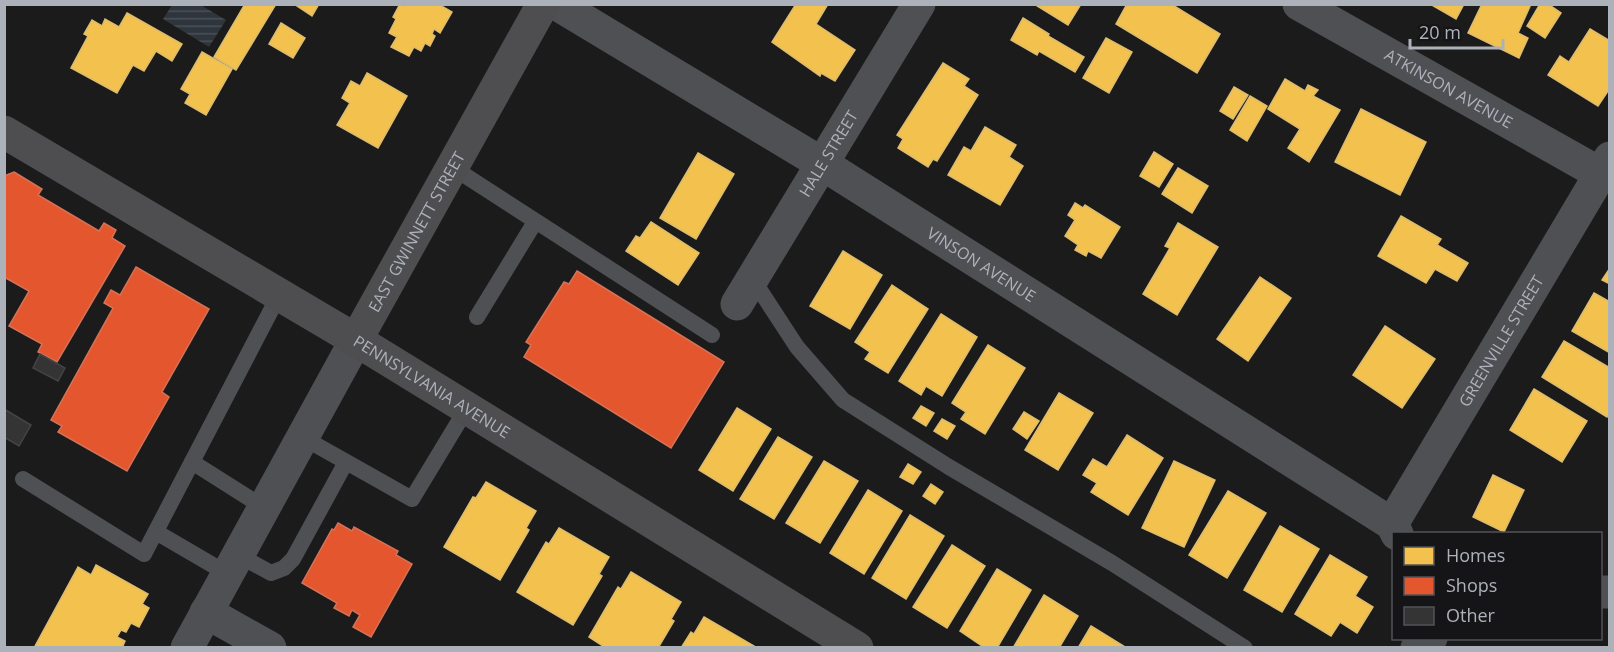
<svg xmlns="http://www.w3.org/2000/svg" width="1614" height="652" font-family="'Open Sans',sans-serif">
<defs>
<pattern id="water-rules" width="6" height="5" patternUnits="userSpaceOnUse" patternTransform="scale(1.5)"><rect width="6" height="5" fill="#2f353c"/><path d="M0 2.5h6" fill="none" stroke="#4a5056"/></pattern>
</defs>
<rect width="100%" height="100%" fill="#1b1b1b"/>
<path fill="url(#water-rules)" d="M199,4L226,20L209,47L163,19L172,5Z"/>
<g fill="#f2c14e" stroke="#ddbc6e" stroke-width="1.5">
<path d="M245,4H276L236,70L214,57Z"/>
<path d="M294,4H319L312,16Z"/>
<path d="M400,4L404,6L405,4H438L452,12L440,33L434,29L432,34L435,36L430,46L425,43L421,51L414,47L409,56L391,47L397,37L389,33L396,19L393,17Z"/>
<path d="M796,4H828L816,24L855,50L835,81L821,73L820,76L772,42Z"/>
<path d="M1034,4H1081L1068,25Z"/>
<path d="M1127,4H1171L1220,34L1197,73L1116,24Z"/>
<path d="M1430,4H1464L1456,19Z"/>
<path d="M1482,4H1531L1518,33L1528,38L1519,58L1468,33Z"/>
<path d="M1540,4H1548L1561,13L1545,38L1527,26Z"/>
<path d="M127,13L182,44L172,61L156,51L144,71L133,65L117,93L71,68L88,36L84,34L92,20L102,26L105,19L119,27Z"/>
<path d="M1023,18L1049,34L1048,36L1084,57L1075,72L1039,51L1037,55L1011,40Z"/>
<path d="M281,23L305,38L293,58L269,44Z"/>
<path d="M1590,29L1610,41V88L1598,106L1548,75L1560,56L1569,62Z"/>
<path d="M1106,38L1132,52L1109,93L1083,78Z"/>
<path d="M202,52L232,69L206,115L185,103L190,94L181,89Z"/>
<path d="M943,63L969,79L964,86L978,95L937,161L933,159L928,167L898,148L903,139L897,135Z"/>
<path d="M367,73L407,96L378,148L337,125L350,103L342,98L351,81L360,86Z"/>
<path d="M1285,79L1305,91L1308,85L1318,90L1313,96L1340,110L1309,162L1288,148L1300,129L1268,109Z"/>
<path d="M1234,87L1248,95L1233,119L1220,111Z"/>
<path d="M1250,96L1267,106L1247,141L1230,130Z"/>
<path d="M1361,109L1426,142L1400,195L1335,162Z"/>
<path d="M985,127L1016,145L1009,157L1023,166L1000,205L948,175L964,147L971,151Z"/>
<path d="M1154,152L1173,164L1159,187L1140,176Z"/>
<path d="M698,153L734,174L696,239L660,218Z"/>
<path d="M1178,168L1208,186L1192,213L1162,194Z"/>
<path d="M1075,203L1083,208L1085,205L1120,227L1101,258L1088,251L1086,256L1075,250L1078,245L1065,236L1075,220L1068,215Z"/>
<path d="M1401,216L1441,239L1437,245L1468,263L1457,281L1435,269L1426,283L1378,256Z"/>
<path d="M651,222L699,253L678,285L626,251L636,236L640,238Z"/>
<path d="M1178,223L1218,247L1177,315L1143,294L1170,248L1165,246Z"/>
<path d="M843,251L882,275L850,329L810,306Z"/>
<path d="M1610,268V284L1602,280Z"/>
<path d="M1260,277L1291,298L1248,361L1217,339Z"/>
<path d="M892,285L928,309L888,373L865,359L870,352L855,342Z"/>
<path d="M1594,293L1610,302V353L1572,331Z"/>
<path d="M941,314L977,337L942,396L926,386L921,395L899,381Z"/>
<path d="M1385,326L1435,359L1402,408L1353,375Z"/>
<path d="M1564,341L1610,368V413L1607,417L1542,377Z"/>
<path d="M988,345L1025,368L985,434L961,419L966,412L952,403Z"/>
<path d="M1534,389L1587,421L1562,462L1510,430Z"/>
<path d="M1059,393L1093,413L1058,470L1025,450Z"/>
<path d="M921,406L934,413L926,426L913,418Z"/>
<path d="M737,408L771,429L733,491L699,470Z"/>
<path d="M1024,412L1039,421L1027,439L1013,429Z"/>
<path d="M942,419L955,426L947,439L934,431Z"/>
<path d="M1127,435L1163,458L1128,515L1091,492L1097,483L1083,475L1093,459L1107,467Z"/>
<path d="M778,437L812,457L774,519L740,499Z"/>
<path d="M824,461L858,481L820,543L786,523Z"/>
<path d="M1174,461L1215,480L1184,547L1142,528Z"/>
<path d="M908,464L921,472L913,484L900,477Z"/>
<path d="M1493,475L1524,490L1504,532L1473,517Z"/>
<path d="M486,482L536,511L526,528L529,530L500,580L444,547L473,497L476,498Z"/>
<path d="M931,484L943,492L935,504L923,496Z"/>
<path d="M868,490L902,511L864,574L830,553Z"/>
<path d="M1228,491L1266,513L1227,578L1189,555Z"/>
<path d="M910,515L944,536L906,599L872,578Z"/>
<path d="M1280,526L1319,549L1282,612L1244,590Z"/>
<path d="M559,528L609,557L599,574L602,576L573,625L517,592L546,542L549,544Z"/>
<path d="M952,545L985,566L947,628L913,607Z"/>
<path d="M1330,555L1367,577L1355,596L1373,607L1357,633L1340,622L1331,636L1295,614Z"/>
<path d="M96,565L148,594L142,604L149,608L139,627L131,623L126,632L121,630L117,637L125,641L122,648H34L78,567L91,575Z"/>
<path d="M997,569L1031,590L997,648H985L960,631Z"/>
<path d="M631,572L681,602L671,619L674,621L658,648H606L589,637L618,587L621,589Z"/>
<path d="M1044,595L1078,616L1059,648H1013Z"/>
<path d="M704,617L754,646L753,648H681L691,632L694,634Z"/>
<path d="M1091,626L1125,647V648H1078Z"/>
</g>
<g fill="#e4572e" stroke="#d47258" stroke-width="1.5">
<path d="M14,172L42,189L38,195L99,231L104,223L116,230L112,238L125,246L57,362L38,352L42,344L9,326L29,291L4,277V176Z"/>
<path d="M136,267L209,309L162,392L169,397L127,471L58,432L62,426L51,420L113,308L104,303L111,290L120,295Z"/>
<path d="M577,271L724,362L671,448L524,357L531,345L526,342L564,282L569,284Z"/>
<path d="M338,523L352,531L354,527L398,551L396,555L412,564L371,637L353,627L360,615L352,610L349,616L334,608L337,603L302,583L332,529L334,530Z"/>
</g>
<g fill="#343435" stroke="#434447" stroke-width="1.5">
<path d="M40,354L65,368L58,381L33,368Z"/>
<path d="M4,409L31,425L19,446L4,437Z"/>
</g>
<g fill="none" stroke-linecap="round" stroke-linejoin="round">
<g stroke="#4f5054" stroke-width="16">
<path d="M452,167L712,335"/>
<path d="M752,278L797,347L843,400L949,467L1112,563L1245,648"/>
<path d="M477,317L535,222"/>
<path d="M302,437L412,499L467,408"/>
<path d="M192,462L263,507"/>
<path d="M23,479L144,554L279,295"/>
<path d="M156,532L228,574"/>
<path d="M238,555L271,573L284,568L293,559L346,462"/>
</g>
<g stroke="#4f5054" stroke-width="33">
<path id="s1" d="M557,4L821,163L1392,524L1397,534"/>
<path id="s2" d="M1299,4L1599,173"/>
<path id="s3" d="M737,304L919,4"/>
<path id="s4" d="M1392,524L1610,158"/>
<path d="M1600,592H1610"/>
<path d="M206,612L270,648"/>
<path d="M187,648L356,340"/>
<path d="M1417,648L1431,638"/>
</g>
<g stroke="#4e4e51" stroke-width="33">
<path id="s5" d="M4,132L356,340L857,648"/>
<path id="s6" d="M356,340L543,4"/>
</g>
</g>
<g text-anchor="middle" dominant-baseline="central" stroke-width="6" stroke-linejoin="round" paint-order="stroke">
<g font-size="16" fill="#adb1ba" stroke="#151517">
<text stroke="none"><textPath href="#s2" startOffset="172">ATKINSON AVENUE</textPath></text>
<text stroke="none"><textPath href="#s3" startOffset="176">HALE STREET</textPath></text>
<text stroke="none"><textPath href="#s6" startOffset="124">EAST GWINNETT STREET</textPath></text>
<text stroke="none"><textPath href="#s1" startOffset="498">VINSON AVENUE</textPath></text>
<text stroke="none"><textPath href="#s4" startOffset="213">GREENVILLE STREET</textPath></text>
<text stroke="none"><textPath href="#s5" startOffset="498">PENNSYLVANIA AVENUE</textPath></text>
</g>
</g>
<rect width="1614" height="652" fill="none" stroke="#adb1ba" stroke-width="12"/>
<rect x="1392" y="532" width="210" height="108" fill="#151517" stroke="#525358" stroke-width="1.5"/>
<rect x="1404" y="547" width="30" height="18" fill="#f2c14e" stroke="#525358" stroke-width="1.5"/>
<text x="1446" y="562" font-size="18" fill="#adb1ba">Homes</text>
<rect x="1404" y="577" width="30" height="18" fill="#e4572e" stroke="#525358" stroke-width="1.5"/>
<text x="1446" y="592" font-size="18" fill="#adb1ba">Shops</text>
<rect x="1404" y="607" width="30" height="18" fill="#343435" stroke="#525358" stroke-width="1.5"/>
<text x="1446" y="622" font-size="18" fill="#adb1ba">Other</text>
<path d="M1410 39v9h93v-9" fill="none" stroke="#adb1ba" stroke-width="3"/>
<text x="1419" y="39" font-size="18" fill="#adb1ba" stroke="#151517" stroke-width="4.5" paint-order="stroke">20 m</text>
</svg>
